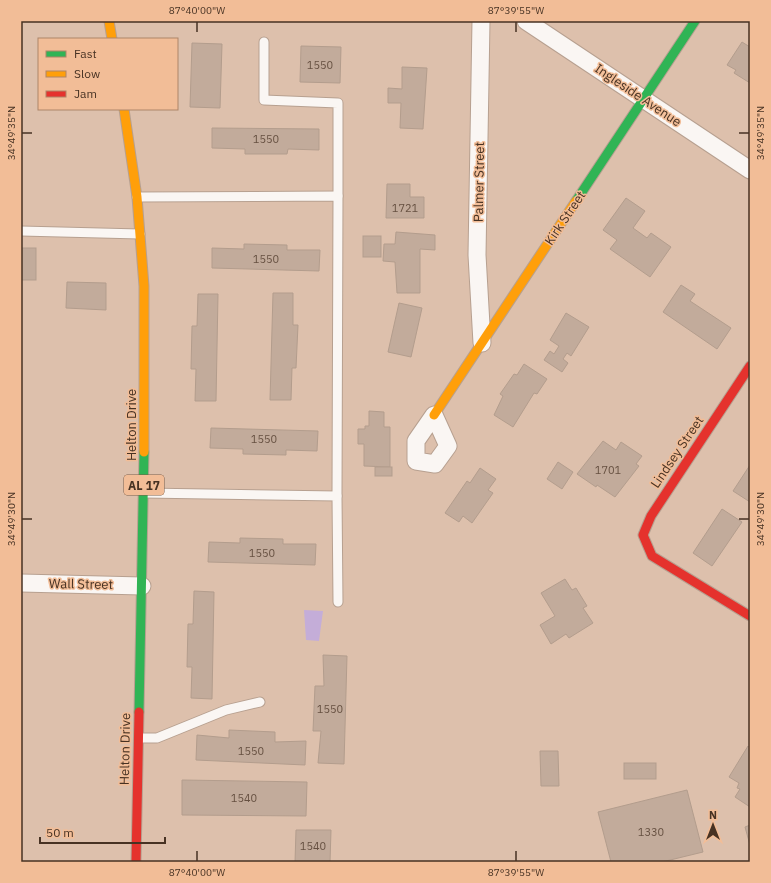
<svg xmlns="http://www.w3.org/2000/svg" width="771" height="883" font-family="'IBM Plex Sans',sans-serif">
<rect width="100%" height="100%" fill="#ddc0ac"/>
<path fill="#c4add8" d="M304,610L323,611L319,641L306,640Z"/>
<g fill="#c2ab9b" stroke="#b39d8d">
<path d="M742,42L750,47V83L734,73L736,70L727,65Z"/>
<path d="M192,43L222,44L220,108L190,107Z"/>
<path d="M301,46L341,47L340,83L300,82Z"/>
<path d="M402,67L427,68L423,129L400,128L401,103H388V88L402,89Z"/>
<path d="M212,128L319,129V150L288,149L287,154H245V149L212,148Z"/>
<path d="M387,184H410V197H424V218H386Z"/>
<path d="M626,198L645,211L633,228L647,238L651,233L671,247L650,277L610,249L617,240L603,230Z"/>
<path d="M396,232L435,235V250L420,249V293H397L395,262L383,261L384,244H395Z"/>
<rect x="363" y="236" width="18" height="21"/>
<path d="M244,244L287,245V250H320L319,271L212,268V248L244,249Z"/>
<rect x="21" y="248" width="15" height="32"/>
<path d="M67,282L106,283V310L66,308Z"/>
<path d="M681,285L695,294L690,301L731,328L717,349L663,312Z"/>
<path d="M273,293H293V325H298L296,368H292L291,400H270Z"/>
<path d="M198,294H218L216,401H195L196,369H191L192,326H197Z"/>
<path d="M399,303L422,308L411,357L388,352Z"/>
<path d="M566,313L589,327L571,356L567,353L563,359L568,363L562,372L544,360L550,351L554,354L559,346L550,340Z"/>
<path d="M524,364L547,379L537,394L534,393L513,427L494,415L503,396L500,394L514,374L517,375Z"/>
<path d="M369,411L384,412V427H390V467L364,466V444H358V429H365V426H369Z"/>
<path d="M211,428L318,431L317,451L286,450V455L243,454V449L210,448Z"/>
<path d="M603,441L616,450L621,442L642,456L636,464L639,466L615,497L597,485L596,487L577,474Z"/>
<path d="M558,462L573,472L562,489L547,479Z"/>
<path d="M750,465V502L733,491Z"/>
<rect x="375" y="467" width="17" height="9"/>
<path d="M480,468L496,479L488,490L493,493L472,523L463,516L459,522L445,513L467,481L470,483Z"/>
<path d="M722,509L742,522L712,566L693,553Z"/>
<path d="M240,538L283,539V544H316L315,565L208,562L209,542L240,543Z"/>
<path d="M565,579L572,590L576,588L587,606L583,608L593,623L569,638L566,634L551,644L540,625L555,616L541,593Z"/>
<path d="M194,591L214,592L212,699L191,698L192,667H187L188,624H193Z"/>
<path d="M323,655L347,656L344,764L318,763L321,731H313L315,686H324Z"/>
<path d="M229,730L275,732V742L306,741L305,765L196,760L197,735L229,738Z"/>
<path d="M748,746L750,748V807L735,797L740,789L737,788L739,783L729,777Z"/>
<path d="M540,751H558L559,786H541Z"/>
<rect x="624" y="763" width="32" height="16"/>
<path d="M182,780L307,782L306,816L182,815Z"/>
<path d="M687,790L703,852L662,862H611L598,812Z"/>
<path d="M750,825V845L745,827Z"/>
<path d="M296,830H331L330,862H295Z"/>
</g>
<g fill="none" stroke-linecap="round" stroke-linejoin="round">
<g stroke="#b7a090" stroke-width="11">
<g id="lane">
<path d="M264,42V100L338,103V196"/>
<path d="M137,197L338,196L337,496"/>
<path d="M21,231L140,234"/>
<path d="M144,493L337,496L338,602"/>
<path d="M139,738H157L226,710L260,702"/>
</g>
</g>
<g stroke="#b7a090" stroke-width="19">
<g id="street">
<path d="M481,21L477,255L482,343"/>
<path d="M526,21L750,170"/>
<path d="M434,415L448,446L435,464L416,461V441Z"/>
<path d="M21,583L142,586"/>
</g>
</g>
<g stroke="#b7a090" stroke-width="11">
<g id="fast">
<path d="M576,201L695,21"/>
<path d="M139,712L144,452"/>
</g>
</g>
<g stroke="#b7a090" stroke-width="11">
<g id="slow">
<path d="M109,21L112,39"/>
<path d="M124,109L137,197L144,286V452"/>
<path d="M434,415L576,201"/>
</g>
</g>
<g stroke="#b7a090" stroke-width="11">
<g id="jam">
<path d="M750,366L651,516L643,535L652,556L750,616"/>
<path d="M136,862L139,712"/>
</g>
</g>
<use href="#lane" stroke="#faf6f3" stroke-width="9"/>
<use href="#street" stroke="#faf6f3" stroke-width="17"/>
<use href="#fast" stroke="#30b455" stroke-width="9"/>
<use href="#slow" stroke="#ff9f0a" stroke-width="9"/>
<use href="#jam" stroke="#e5322d" stroke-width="9"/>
</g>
<path fill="none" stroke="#473223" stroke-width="1.5" d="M197,22V32M516,22V32M22,133H32M739,133H749M22,519H32M739,519H749M197,851V861M516,851V861"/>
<g text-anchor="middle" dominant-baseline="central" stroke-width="3" stroke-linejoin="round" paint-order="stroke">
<g font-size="11" fill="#665041">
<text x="320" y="65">1550</text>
<text x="266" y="139">1550</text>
<text x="405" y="208">1721</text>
<text x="266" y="259">1550</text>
<text x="264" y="439">1550</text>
<text x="608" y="470">1701</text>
<text x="262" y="553">1550</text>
<text x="330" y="709">1550</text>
<text x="251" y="751">1550</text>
<text x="244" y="798">1540</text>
<text x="651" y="832">1330</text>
<text x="313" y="846">1540</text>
</g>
<rect fill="#f2bd97" stroke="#7a5c46" stroke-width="1" x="124" y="475" width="40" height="20" rx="3"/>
<g font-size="12" font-weight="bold" fill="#473223">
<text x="144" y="485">AL 17</text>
</g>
<g font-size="13" fill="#473223" stroke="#f2bd97">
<text transform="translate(638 95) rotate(34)">Ingleside Avenue</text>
<text transform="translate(479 182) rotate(-89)">Palmer Street</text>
<text transform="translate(565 218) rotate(-56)">Kirk Street</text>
<text transform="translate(131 425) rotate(-90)">Helton Drive</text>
<text transform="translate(677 452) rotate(-56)">Lindsey Street</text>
<text transform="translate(81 584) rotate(1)">Wall Street</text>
<text transform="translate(125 749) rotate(-89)">Helton Drive</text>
</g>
</g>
<rect width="771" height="883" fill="none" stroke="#f2bd97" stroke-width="44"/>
<rect x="38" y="38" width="140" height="72" fill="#f2bd97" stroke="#ae8569"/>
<rect x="46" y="51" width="20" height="6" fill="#30b455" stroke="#ae8569"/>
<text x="74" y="58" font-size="12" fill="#473223">Fast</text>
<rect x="46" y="71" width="20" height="6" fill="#ff9f0a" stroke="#ae8569"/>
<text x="74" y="78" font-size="12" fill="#473223">Slow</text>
<rect x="46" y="91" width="20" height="6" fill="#e5322d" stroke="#ae8569"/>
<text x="74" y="98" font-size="12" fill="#473223">Jam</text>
<g transform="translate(713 825)" stroke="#f2bd97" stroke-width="3" paint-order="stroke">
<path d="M0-3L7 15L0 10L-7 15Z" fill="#473223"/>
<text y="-6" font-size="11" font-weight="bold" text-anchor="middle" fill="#473223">N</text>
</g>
<path d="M40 837v6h125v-6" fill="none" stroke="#473223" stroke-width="2"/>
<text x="46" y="837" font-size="12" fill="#473223" stroke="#f2bd97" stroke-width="3" paint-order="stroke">50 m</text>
<rect x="22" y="22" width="727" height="839" fill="none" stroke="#473223" stroke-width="1.5"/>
<g font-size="10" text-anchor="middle" fill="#473223">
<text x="197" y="14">87°40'00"W</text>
<text x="516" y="14">87°39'55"W</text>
<text transform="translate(11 133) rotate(-90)" y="4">34°49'35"N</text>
<text transform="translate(760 133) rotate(-90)" y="4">34°49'35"N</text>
<text transform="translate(11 519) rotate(-90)" y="4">34°49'30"N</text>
<text transform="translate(760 519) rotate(-90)" y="4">34°49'30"N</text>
<text x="197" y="876">87°40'00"W</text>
<text x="516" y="876">87°39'55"W</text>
</g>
</svg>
